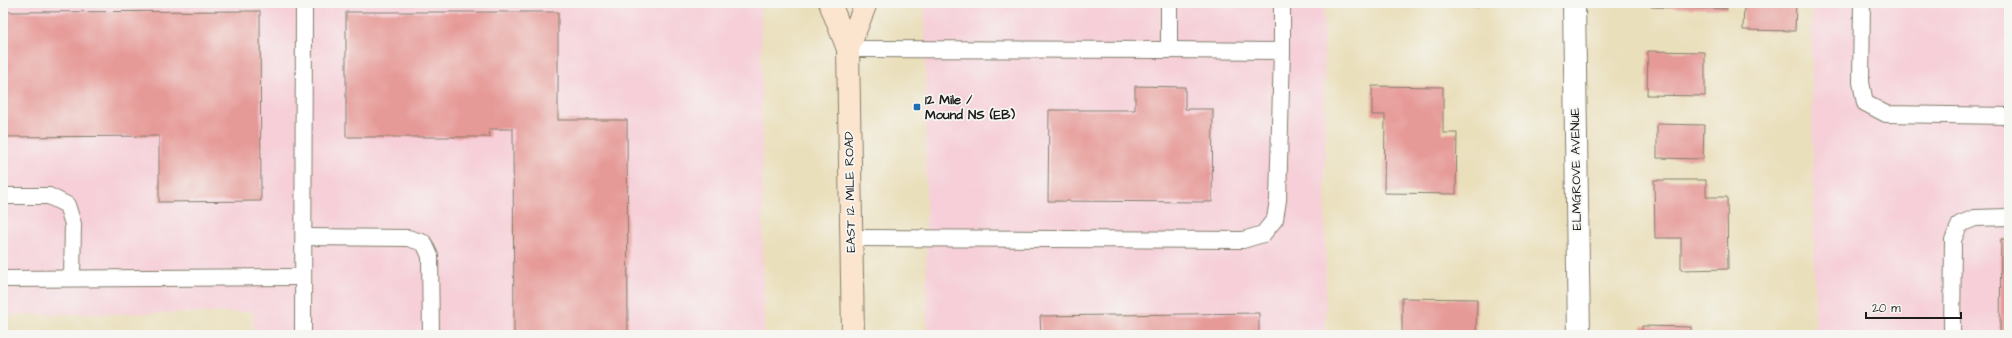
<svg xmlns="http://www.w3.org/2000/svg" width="2012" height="338" font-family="'Architects Daughter',sans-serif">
<rect width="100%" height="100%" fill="#f6f6f2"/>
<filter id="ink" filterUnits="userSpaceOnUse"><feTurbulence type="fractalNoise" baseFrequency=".025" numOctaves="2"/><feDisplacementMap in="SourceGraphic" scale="8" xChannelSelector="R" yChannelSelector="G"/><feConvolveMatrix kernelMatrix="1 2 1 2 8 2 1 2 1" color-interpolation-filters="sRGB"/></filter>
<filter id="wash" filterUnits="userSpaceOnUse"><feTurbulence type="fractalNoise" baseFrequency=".012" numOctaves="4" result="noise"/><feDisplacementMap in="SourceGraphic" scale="16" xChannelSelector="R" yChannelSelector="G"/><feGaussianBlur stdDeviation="0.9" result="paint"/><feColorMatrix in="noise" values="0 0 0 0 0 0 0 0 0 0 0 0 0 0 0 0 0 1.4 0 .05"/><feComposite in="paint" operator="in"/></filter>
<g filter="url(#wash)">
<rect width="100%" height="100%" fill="#eadfbb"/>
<g fill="#f6cfd8">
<path d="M3,3H761L764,335H254L253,312L3,315Z"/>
<path d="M925,3H1324L1326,335H927Z"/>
<path d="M1811,3H2009V335H1815Z"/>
</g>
<g id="blocks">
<g fill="#e69a97">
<path d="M1458,3H1488L1487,5L1458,4Z"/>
<path d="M1651,3H1727V9L1651,7Z"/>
<path d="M1744,3H1796L1795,31L1743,30Z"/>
<path d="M260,11L261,201L159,202V136L3,137V12Z"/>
<path d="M346,12H558V120H627L628,335H514L513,129H489L490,137H346Z"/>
<path d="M1648,51L1705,52V96L1647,95Z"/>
<path d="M1135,86L1185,87V109H1213L1212,202L1048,201L1049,110H1135Z"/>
<path d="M1372,86L1443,87V133H1457L1456,194L1384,193L1385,115H1372Z"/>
<path d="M1657,124L1704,125L1703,159L1657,158Z"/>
<path d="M1654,180H1706V197H1727L1728,269L1681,270V238H1655Z"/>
<path d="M2001,239H2009V335H2000Z"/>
<path d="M1402,298L1477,299L1476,335H1402Z"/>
<path d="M1259,313V335H1041L1040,316Z"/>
<path d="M1642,326L1691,327V335H1642Z"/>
</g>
</g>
</g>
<g filter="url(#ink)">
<use href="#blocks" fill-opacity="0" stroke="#837e6c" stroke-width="1"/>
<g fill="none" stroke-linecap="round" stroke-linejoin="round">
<g stroke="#837e6c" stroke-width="18">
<g id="lane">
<path d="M1862,3L1861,82L1865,103L1886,114L2009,116"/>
<path d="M848,49L1169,50V3"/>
<path d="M1282,51V3"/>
<path d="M3,196H49L67,205L73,224L72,278"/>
<path d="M304,237L408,238L424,243L430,256L431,335"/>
<path d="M852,238L1243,240L1263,234L1275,219L1278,200L1282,51L1169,50"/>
<path d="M3,279L303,277"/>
<path d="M303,335L304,3"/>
<path d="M1952,335L1953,240L1960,224L1975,218L2009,217"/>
</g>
</g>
<g stroke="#837e6c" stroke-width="24">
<path id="street" d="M1574,3L1579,335"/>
</g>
<g stroke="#837e6c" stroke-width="24">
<g id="secondary">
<path d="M830,3L848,49L853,335"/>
<path d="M848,49L866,3"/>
</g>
</g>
<use href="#lane" stroke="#fff" stroke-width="16"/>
<use href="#street" stroke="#fff" stroke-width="22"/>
<use href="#secondary" stroke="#fce5cf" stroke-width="22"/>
</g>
</g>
<rect fill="#1f6fb2" stroke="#f6f6f2" stroke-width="1.5" x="913" y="103" width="8" height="8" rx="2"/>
<g text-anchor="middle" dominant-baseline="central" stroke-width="3.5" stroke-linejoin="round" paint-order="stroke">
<g font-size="13" font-weight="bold" fill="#1c1c1c" stroke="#f6f6f2" text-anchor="start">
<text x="925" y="100">12 Mile /<tspan x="925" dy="15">Mound NS (EB)</tspan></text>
</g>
<g font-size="13" fill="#1c1c1c" stroke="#f6f6f2">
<text transform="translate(1576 169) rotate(-91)">ELMGROVE AVENUE</text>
<text transform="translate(850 192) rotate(-91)">EAST 12 MILE ROAD</text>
</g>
</g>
<rect width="2012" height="338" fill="none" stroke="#f6f6f2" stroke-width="16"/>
<path d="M1866 312v6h95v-6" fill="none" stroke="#1c1c1c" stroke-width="2"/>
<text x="1872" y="312" font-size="12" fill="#1c1c1c" stroke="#f6f6f2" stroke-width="3" paint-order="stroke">20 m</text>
</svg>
